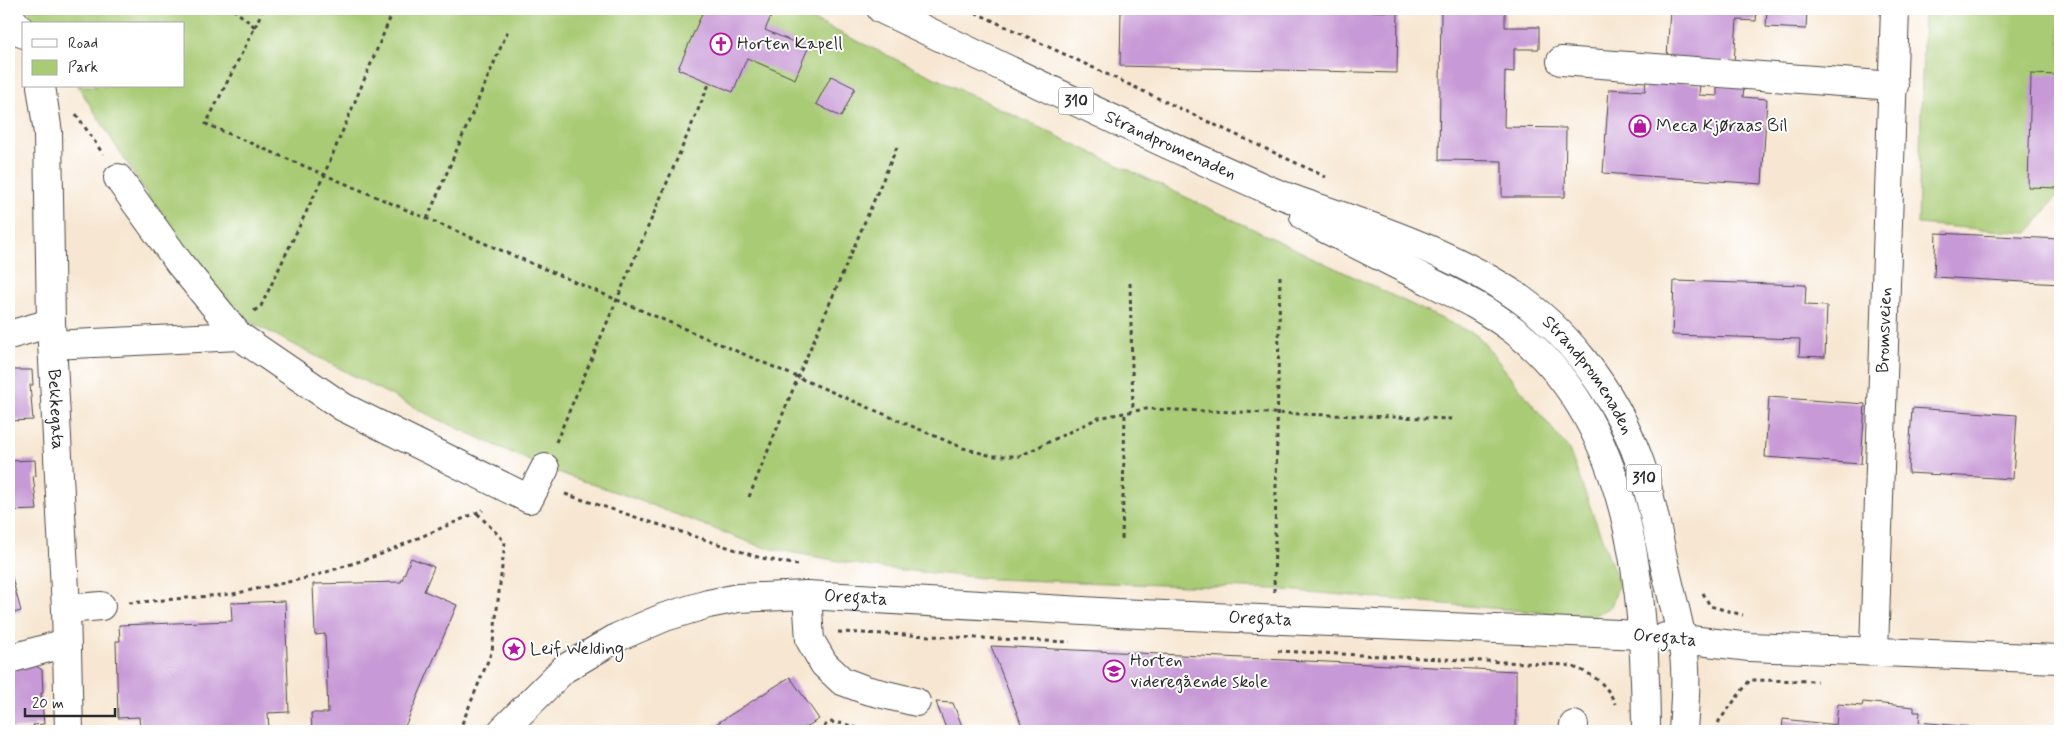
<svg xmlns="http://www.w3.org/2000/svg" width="2069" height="740" font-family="Mynerve,sans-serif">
<rect width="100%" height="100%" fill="#fff"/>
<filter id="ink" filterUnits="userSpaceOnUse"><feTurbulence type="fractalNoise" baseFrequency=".02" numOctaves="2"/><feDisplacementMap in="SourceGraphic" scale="10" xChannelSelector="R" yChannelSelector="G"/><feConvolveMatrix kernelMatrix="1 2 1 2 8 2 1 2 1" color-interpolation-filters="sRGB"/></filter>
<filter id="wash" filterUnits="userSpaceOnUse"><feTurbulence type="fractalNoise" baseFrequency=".0096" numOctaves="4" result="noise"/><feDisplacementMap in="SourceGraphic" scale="20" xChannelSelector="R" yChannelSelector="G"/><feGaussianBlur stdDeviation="1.12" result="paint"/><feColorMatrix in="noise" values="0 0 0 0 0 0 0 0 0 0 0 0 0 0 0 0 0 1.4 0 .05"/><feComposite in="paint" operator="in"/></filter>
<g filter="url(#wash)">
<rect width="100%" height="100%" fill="#f7e7d2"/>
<g fill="#a9cb74" stroke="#6a7b50">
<path d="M26,9H790L1478,336L1569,450L1619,584L1611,606L1593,617L1274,589L993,579L872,567L762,547L630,497L545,468L427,414L243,318L167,226L78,86H184V24H38Z"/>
<path d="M1924,9H2060V192L2028,233L1918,224Z"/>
</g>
<g id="blocks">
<g fill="#c799d6">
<path d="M704,9H759L772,14L765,30L808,48L795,79L747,58L733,92L678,69Z"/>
<path d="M1121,9H1300L1398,12L1397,73L1120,66Z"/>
<path d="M1441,9H1505V27H1539V49H1514V72L1505,71L1504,127L1566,128L1565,197H1502V161L1439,160Z"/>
<path d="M1670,9H1757L1756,21L1737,20L1734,62L1667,58Z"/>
<path d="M1767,9H1807L1806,29L1766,27Z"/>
<path d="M2031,74L2060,75V188L2028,187Z"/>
<path d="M831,76L855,88L841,117L816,104Z"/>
<path d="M1646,80L1700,84L1699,95L1717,96V85L1744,87L1743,97L1767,99L1762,184L1603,173L1609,89L1645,91Z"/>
<path d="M1936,233L2060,239V284L1934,277Z"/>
<path d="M1674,281L1806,285L1805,305L1827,306L1825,357L1799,356L1800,339L1672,335Z"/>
<path d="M9,370H32L33,385H30L33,420L9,421Z"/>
<path d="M1769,397L1865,404L1861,464L1765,457Z"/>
<path d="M1912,408L2017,415L2013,479L1908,473Z"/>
<path d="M35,460L36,476L33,475L37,510L9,511V461Z"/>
<path d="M411,558L434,567L424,591L457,605L403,731H312L311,713H328L325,634L315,635L313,584L401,582Z"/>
<path d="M11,574L21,611L9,614V575Z"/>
<path d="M285,601L289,712L268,713L269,730L140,731L139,717L118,718L116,641H120L119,625L232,621L231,603Z"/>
<path d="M991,646L1516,671V731H1024Z"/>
<path d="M32,663L42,670L43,693H41L44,724L33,725L34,727L9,729V670Z"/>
<path d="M790,677L819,719L800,731H705Z"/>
<path d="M936,702L953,703L964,731H947Z"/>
<path d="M1863,702L1914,707V712H1920L1919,722L1969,727L1968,731H1782L1783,719L1836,725L1838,704L1862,706Z"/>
</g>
</g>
</g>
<g filter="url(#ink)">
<use href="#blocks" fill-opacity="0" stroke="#4a4744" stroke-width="1"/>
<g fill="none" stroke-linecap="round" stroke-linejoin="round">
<g stroke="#4a4744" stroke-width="30">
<g id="minor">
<path d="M1561,61L1894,86"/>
<path d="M118,178L180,264L239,336"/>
<path d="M9,335L51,323"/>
<path d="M52,345L239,336L343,407L529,499L545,468"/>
<path d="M807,595L810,640L824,664L842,681L866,690L916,702"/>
<path d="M66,609L101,606"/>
<path id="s1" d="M1874,651L1895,9"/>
<path d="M9,659L66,643"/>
<path id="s2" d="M502,731L564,669L618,637L665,617L708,604L738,598L807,595L1117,613L1642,635"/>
<path d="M1573,731L1574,725"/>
</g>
</g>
<g stroke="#4a4744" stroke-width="30">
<g id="major">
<path id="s3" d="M881,9C1010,70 1138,133 1269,190C1298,202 1329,211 1358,222C1404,238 1452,257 1494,282C1562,321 1614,389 1640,463C1652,497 1657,532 1665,567C1670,590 1677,613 1681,636C1688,667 1685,700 1683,731"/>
<path d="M9,16L24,34"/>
<path id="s4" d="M41,86L48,133L51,323L66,609L69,731"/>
<path d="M1304,216L1324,228C1357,245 1391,262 1425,279C1457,295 1488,310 1516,332C1633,425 1645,593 1646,731"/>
<path d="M1665,637L1750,647L2060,659"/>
</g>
</g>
<g stroke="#4a4744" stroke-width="3" stroke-dasharray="4 4" stroke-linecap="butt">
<path d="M233,9L255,27L206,124L963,448L992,456H1020L1098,418L1145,409L1455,419"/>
<path d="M968,9L1326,177"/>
<path d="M255,27L263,9"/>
<path d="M76,114L103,154"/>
<path d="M427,219L509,28"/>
<path d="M1130,283L1133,411"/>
<path d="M254,311L261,306L324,175L394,9"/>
<path d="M556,442L710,82"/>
<path d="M565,494L761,558L798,565"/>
<path d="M749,497L798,377L897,147"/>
<path d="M1122,539L1125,413"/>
<path d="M1274,592L1280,276"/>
<path d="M1703,593L1710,606L1743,615"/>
<path d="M129,603L233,594L311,577L379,555L483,510"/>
<path d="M838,632L1070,642"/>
<path d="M1278,651L1566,665C1588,671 1606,681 1615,704"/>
<path d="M459,731L492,651L505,542L476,512"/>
<path d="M817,731L830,722L845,724L866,731"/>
<path d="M1717,731L1719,721L1750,680L1817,681"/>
</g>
<use href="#minor" stroke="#fff" stroke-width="28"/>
<use href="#major" stroke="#fff" stroke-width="28"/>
</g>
</g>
<defs>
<g id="church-ring" transform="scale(1.125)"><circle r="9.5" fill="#fff" stroke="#b5179e" stroke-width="1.5"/><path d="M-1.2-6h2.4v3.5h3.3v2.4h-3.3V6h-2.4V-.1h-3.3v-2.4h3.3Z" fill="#b5179e"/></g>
<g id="shop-ring" transform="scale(1.125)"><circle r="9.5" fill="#fff" stroke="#b5179e" stroke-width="1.5"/><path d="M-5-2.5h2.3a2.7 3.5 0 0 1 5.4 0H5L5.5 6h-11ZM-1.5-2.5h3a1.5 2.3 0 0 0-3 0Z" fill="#b5179e"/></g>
<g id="sight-ring" transform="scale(1.125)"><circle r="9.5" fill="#fff" stroke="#b5179e" stroke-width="1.5"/><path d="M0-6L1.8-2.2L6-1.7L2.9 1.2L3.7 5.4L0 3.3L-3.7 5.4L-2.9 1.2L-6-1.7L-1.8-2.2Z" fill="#b5179e"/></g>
<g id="school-ring" transform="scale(1.125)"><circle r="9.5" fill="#fff" stroke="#b5179e" stroke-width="1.5"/><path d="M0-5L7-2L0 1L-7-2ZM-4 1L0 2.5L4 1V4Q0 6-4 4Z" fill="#b5179e"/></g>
</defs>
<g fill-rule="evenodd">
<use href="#church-ring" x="721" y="44"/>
<use href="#shop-ring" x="1640" y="126"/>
<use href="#sight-ring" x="514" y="649"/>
<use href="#school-ring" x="1114" y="671"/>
</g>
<g text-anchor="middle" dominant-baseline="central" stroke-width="4" stroke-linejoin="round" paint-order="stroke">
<g fill="#fff" stroke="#6b6b6b" stroke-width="1">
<rect x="1058.5" y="87.5" width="35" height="27" rx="4"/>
<rect x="1626.5" y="464.5" width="35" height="27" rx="4"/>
</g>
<g font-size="16" font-weight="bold" fill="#2b2b2b">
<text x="1076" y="101">310</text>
<text x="1644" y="478">310</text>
</g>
<g font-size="18" fill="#2b2b2b" stroke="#fff" text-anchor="start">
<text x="737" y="44">Horten Kapell</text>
<text x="1656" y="126">Meca Kjøraas Bil</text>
<text x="530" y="649">Leif Welding</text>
<text x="1130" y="661">Horten<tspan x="1130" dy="21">videregående skole</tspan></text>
</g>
<g font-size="18" fill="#2b2b2b" stroke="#fff">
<text stroke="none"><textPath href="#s3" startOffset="320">Strandpromenaden</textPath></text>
<text stroke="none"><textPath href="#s1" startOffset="321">Bromsveien</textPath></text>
<text stroke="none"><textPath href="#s3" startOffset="806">Strandpromenaden</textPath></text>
<text stroke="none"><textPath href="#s4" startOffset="324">Bekkegata</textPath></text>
<text stroke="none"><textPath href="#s2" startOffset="395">Oregata</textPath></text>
<text stroke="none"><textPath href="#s2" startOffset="800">Oregata</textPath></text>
<text transform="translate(1665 638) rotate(5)">Oregata</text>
</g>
</g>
<rect width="2069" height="740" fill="none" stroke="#fff" stroke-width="30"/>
<rect x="22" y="22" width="162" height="65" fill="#ffffff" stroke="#aaaaaa"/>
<rect x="32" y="39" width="25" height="8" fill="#ffffff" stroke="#aaaaaa"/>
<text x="68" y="48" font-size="15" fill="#2b2b2b">Road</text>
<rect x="32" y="60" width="25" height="15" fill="#a9cb74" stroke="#aaaaaa"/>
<text x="68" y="72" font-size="15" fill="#2b2b2b">Park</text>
<path d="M25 708v8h90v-8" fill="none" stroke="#2b2b2b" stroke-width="2.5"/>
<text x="32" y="708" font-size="15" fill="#2b2b2b" stroke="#ffffff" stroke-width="4" paint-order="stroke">20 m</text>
</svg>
